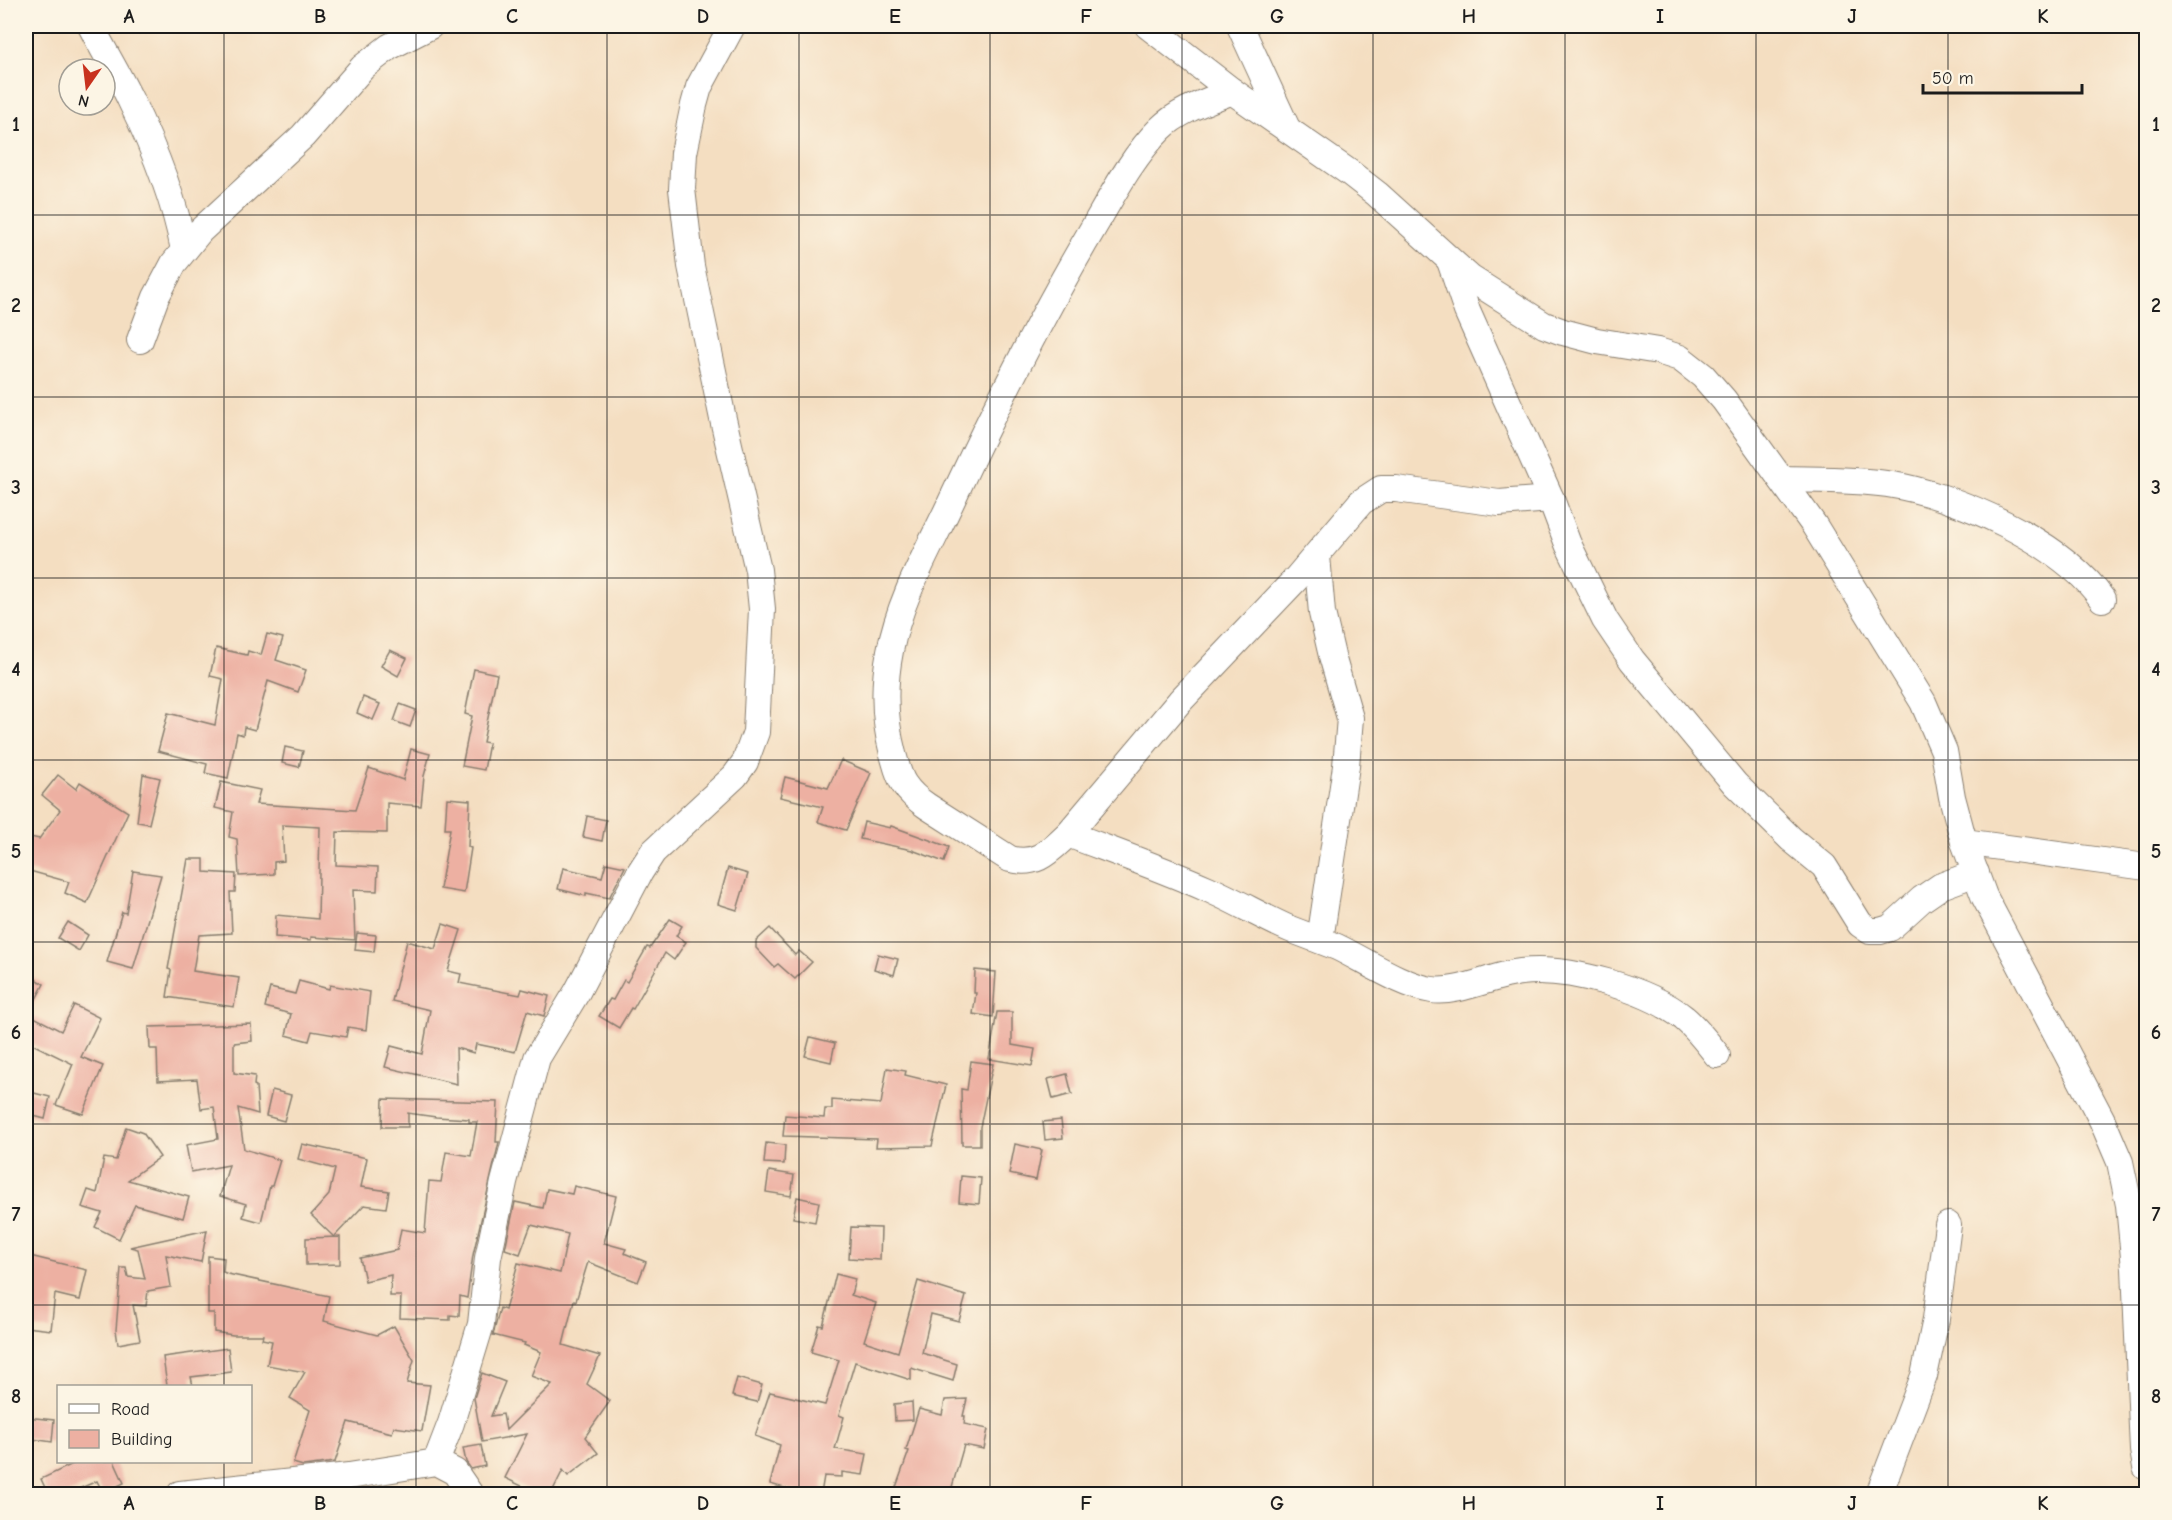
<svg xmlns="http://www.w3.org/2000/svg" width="2172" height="1520" font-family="'Comic Neue',sans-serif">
<rect width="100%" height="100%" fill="#fcf5e5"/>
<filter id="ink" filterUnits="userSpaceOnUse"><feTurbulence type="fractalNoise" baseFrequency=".0167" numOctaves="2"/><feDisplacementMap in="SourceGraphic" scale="12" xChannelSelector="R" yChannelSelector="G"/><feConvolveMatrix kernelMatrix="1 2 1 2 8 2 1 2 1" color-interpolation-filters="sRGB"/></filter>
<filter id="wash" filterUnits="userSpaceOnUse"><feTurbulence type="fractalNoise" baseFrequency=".008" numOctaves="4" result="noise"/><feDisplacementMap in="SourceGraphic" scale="24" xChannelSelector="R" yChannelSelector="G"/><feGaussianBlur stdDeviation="1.35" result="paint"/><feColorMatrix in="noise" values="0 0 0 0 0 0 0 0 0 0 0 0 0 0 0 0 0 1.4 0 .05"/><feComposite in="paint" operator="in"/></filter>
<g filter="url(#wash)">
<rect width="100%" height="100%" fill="#f4dec1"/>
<g id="blocks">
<g fill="#edb0a2">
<path d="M267,634L283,638L276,660L306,670L298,692L268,681L255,730L244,727L243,735L237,733L228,778L205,773L207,764L158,751L168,713L215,725L223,679L210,676L216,648L247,655L248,651L261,655Z"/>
<path d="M390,650L407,658L398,676L381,666Z"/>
<path d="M474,669L497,674L483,742L489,743L484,770L462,766L472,716L465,714Z"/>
<path d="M363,697L380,704L373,720L357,713Z"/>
<path d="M400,704L416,710L410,727L394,721Z"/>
<path d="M285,747L303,751L299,767L282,763Z"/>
<path d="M411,749L430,754L424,776L421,806L387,803V833L337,832L336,865L378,867L377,891L353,890L355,940L311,937V940L275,937L276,915L318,919L320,827L282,825L284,861L274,862V874L239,876L237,839L229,837L233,812L215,808L221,782L260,790L256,804L355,810L369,768L403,780Z"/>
<path d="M841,760L871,773L846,830L818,822L823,807L780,797L785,777L828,788Z"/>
<path d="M143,774L160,778L149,824L137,822Z"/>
<path d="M58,775L76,789L80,782L128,812L87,903L65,893L69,882L26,870V836L39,839L60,810L42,795Z"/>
<path d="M447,798L470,800L468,847L471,848L464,893L440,889L450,829H445Z"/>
<path d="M587,816L606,820L602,841L583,837Z"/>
<path d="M864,822L890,828L891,826L949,847L944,862L912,850L860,839Z"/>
<path d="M188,859H204V872L236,874L235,892H230L232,933L199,935L193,971L239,978L234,1007L167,997L171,970L168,969Z"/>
<path d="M606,863L625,867L609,898L586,893V896L558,889L563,868L602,877Z"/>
<path d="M728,868L748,874L737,910L718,904Z"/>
<path d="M133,871L161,875L133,969L107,962L122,912L126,913Z"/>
<path d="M670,919L682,926L676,936L686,942L674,960L665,953L633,1009L631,1008L619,1028L599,1016L610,999L613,1000L624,980L627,982L647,947L650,948Z"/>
<path d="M68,922L88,935L79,951L58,938Z"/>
<path d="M443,924L461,930L448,971L461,974L459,983L520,995L522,989L549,996L544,1016L527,1011L515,1052L476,1044L474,1053L456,1048L457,1084L385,1067L391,1046L422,1054L430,1010L392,1001L407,941L435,949Z"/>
<path d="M770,928L795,955L799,951L812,962L795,979L778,964L774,967L756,948V941Z"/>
<path d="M357,933L376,935L374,952L355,950Z"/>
<path d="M878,954L898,959L894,975L874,969Z"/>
<path d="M975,970L996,972L993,1017L973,1014L976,993H974Z"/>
<path d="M26,974L44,984L28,1014L61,1031L74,1005L100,1018L81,1057L103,1066L83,1114L56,1105L73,1064L26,1041Z"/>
<path d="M299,981L329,989L330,985L370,992L366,1030L348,1027L346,1037L312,1031L309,1041L286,1035L291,1014L265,1007L270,988L295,994Z"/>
<path d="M997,1012H1012V1045L1035,1049L1032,1066L989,1059Z"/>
<path d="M251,1024L252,1041L234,1043V1073L255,1076L254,1085L256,1086L258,1114L238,1108L244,1149L280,1160L272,1186H270L261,1222L243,1217L246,1204L220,1196L229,1165L191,1172L186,1145L218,1139L214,1107L201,1109L197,1079L158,1081L157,1049H150L149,1027Z"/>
<path d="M810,1037L835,1043L831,1062L805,1056Z"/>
<path d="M971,1061L993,1064L980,1127V1145H962L961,1089L967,1090Z"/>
<path d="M887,1068L906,1071L905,1075L946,1085L932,1146L876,1147L877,1139L783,1136L785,1115L824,1118L825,1109H832V1100L881,1104Z"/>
<path d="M1067,1074L1072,1094L1053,1099L1048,1079Z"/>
<path d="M272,1090L291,1095L284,1121L266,1116Z"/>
<path d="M26,1091L50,1097L45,1119L26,1114Z"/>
<path d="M383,1099L498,1102L496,1142H499L473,1255L467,1298L460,1296L459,1316L450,1315V1320L400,1318L401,1296H390L391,1275L365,1281L360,1258L397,1250L401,1229L425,1233L429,1181L441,1182L446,1152L471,1156L477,1122H469V1119L436,1117L408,1113V1127H382Z"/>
<path d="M1061,1120L1063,1138L1045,1140L1043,1122Z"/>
<path d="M126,1127L143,1133L160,1157L128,1180L189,1197L183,1218L135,1205L119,1239L95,1227L102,1213L82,1207L88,1190L97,1193L104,1158L116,1160Z"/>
<path d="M766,1143L785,1145L784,1164L764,1163Z"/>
<path d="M302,1144L367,1158L361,1187L389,1191L386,1208L364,1205L334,1237L311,1215L329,1195L335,1169L298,1159Z"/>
<path d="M1015,1144L1042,1150L1036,1180L1009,1174Z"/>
<path d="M769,1171L794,1175L791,1196L766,1192Z"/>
<path d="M961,1176L981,1178L979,1204L959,1202Z"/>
<path d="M574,1186L616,1196L604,1243L626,1249L624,1253L646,1262L638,1282L588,1262L576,1301L574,1300L563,1345L600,1356L587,1384L610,1401L585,1437L598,1453L568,1476L563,1470L551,1494H527L530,1490L505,1478L527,1434L482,1442L474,1398L482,1373L505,1382L491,1416L503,1414L506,1430L552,1384L531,1376L541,1352L524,1345L525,1343L493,1335L500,1308L505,1310L518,1263L560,1273L568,1234L531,1225L520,1254L505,1249L515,1202L543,1208L547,1189L572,1194Z"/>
<path d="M797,1197L819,1202L815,1222L793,1218Z"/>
<path d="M851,1227L881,1228L880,1260L849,1258Z"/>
<path d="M207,1230L201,1262L166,1255L171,1287L148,1291L146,1306L133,1305L140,1340L118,1344L116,1330L121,1268H126L128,1277L145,1279L138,1249L130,1247Z"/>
<path d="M340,1237V1264L306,1265V1238Z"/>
<path d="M26,1255L87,1270L80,1300L55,1294L51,1330L26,1327L31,1280L26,1278Z"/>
<path d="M208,1256L224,1258L223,1272L228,1274L329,1296L324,1321L377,1335L394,1326L414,1360L407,1383L430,1385L422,1431L394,1427L392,1433L348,1422L335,1462L303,1466L293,1463L310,1410L290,1398L305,1372L267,1365L272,1341L262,1339L263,1335H233L214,1332V1313H208Z"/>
<path d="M836,1274L855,1279L851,1295L876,1303L864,1341L898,1352L918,1281L966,1296L959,1321L931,1314L922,1353L957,1364L953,1381L911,1368V1380L855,1362L839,1415L844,1417L835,1449L867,1454L863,1475L842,1472V1477L824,1476L821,1494H799V1492L770,1484L780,1445L755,1436L770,1392L825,1405L839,1360L811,1352L819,1325L823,1326Z"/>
<path d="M228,1348L231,1372L191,1377L193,1386H167L163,1357Z"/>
<path d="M737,1378L762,1385L757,1402L732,1396Z"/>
<path d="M967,1399L963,1416H965L964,1424L988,1429L984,1449L964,1445L950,1494H906L895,1490L909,1451L906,1450L919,1409L942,1415L945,1400Z"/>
<path d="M912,1402L913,1420L895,1421L894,1404Z"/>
<path d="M26,1417L54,1420L52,1442L26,1438Z"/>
<path d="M481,1445L485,1466L471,1469L466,1462L463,1448Z"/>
<path d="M79,1461H114L124,1483L103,1493L97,1481L67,1494H48L41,1479Z"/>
</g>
</g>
</g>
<g filter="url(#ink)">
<use href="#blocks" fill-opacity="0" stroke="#887d6e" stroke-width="1.5"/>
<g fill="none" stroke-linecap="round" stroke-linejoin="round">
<g stroke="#887d6e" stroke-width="28">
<g id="minor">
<path d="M91,26C103,50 118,74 130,99C154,148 174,197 184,250"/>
<path d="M1148,26L1232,91L1350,173L1377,194L1470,278L1522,311L1544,325L1563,332L1597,341L1658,351L1680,358L1703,376L1724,400L1814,525L1923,702L1944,751L1952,797L1964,842L1984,896L2102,1120L2120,1162L2129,1205L2135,1268L2143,1450L2146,1467"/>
<path d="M1240,26L1286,126"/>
<path d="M1232,91C1208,101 1179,110 1160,129C1132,157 1112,196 1092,230C1040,318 995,408 952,500C929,550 900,597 890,651C883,686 884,720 893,754C896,764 898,775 904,784C910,793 918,800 927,806L1010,859C1038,866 1049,851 1068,834L1180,701L1295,580L1361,502L1381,489H1396L1499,503L1551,499"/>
<path d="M1450,261L1467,311L1551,499L1568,544L1605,620L1632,660L1735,784L1791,839L1824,866L1860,924L1870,931H1880L1890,928L1922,899L1941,886L1976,873"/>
<path d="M140,340L156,297L174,263L200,231L303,136L363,67L389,47L430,26"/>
<path d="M1781,479C1816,480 1852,479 1887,484C1955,494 2062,542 2102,599"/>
<path d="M1317,556L1322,613L1332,656L1350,718L1346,766L1320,940"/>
<path d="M1068,834C1115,852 1163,869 1208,889C1236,901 1262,917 1290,929C1306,935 1321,941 1337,947C1364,960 1403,986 1432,990C1457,994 1494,975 1521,972C1567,966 1648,989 1684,1018C1697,1029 1707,1042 1717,1055"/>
<path d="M1964,842L2146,867"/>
<path d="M436,1462L451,1423L481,1324L488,1258L504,1182L537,1058L577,992L640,872L653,852L735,776L745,762L756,732L762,609L758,570L723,419L691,266L682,189L684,153L694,105L699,87L732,26"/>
<path d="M180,1494L349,1476L436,1462L455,1472L470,1494"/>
<path d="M1879,1494L1924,1376L1936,1319L1948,1225"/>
</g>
</g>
<use href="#minor" stroke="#fff" stroke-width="26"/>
</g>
</g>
<path fill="none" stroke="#1c1c1c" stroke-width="1.5" stroke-opacity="0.55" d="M224,26V1386M416,26V1494M607,26V1494M799,26V1494M990,26V1494M1182,26V1494M1373,26V1494M1565,26V1494M1756,26V1494M1948,26V1494M26,215H2146M26,397H2146M26,578H2146M26,760H2146M26,942H2146M26,1124H2146M26,1305H2146M224,1462V1494"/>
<rect width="2172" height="1520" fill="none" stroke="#fcf5e5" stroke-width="66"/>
<rect x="57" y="1385" width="195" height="78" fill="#fcf5e5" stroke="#a29e95" stroke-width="1.5"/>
<rect x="69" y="1404" width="30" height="9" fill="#ffffff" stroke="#a29e95" stroke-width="1.5"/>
<text x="111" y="1415" font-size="18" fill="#1c1c1c">Road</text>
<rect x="69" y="1430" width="30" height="18" fill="#edb0a2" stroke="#a29e95" stroke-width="1.5"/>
<text x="111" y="1445" font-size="18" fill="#1c1c1c">Building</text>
<g transform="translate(87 87) rotate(194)"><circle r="28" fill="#fcf5e5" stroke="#a29e95" stroke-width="1.5"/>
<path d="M0-4.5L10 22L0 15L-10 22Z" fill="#c8321e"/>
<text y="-9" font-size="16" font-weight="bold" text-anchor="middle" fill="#1c1c1c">N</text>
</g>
<path d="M1923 84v9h159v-9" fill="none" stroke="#1c1c1c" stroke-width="3"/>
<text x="1932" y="84" font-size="18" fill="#1c1c1c" stroke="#fcf5e5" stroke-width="4.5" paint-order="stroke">50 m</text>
<rect x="33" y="33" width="2106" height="1454" fill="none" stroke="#1c1c1c" stroke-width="2"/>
<g font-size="20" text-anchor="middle" font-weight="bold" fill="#1c1c1c">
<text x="129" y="23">A</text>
<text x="320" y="23">B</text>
<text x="512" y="23">C</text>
<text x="703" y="23">D</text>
<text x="895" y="23">E</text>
<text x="1086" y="23">F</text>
<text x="1277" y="23">G</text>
<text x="1469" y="23">H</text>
<text x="1660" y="23">I</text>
<text x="1852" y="23">J</text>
<text x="2043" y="23">K</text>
<text x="16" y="131">1</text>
<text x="2156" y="131">1</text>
<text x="16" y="312">2</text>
<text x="2156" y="312">2</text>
<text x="16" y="494">3</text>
<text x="2156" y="494">3</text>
<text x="16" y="676">4</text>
<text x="2156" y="676">4</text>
<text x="16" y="858">5</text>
<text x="2156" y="858">5</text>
<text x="16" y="1039">6</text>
<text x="2156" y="1039">6</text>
<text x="16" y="1221">7</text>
<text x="2156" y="1221">7</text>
<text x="16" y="1403">8</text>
<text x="2156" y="1403">8</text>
<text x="129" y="1510">A</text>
<text x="320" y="1510">B</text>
<text x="512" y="1510">C</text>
<text x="703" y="1510">D</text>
<text x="895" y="1510">E</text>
<text x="1086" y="1510">F</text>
<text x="1277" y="1510">G</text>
<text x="1469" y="1510">H</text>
<text x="1660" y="1510">I</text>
<text x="1852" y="1510">J</text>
<text x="2043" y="1510">K</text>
</g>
</svg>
